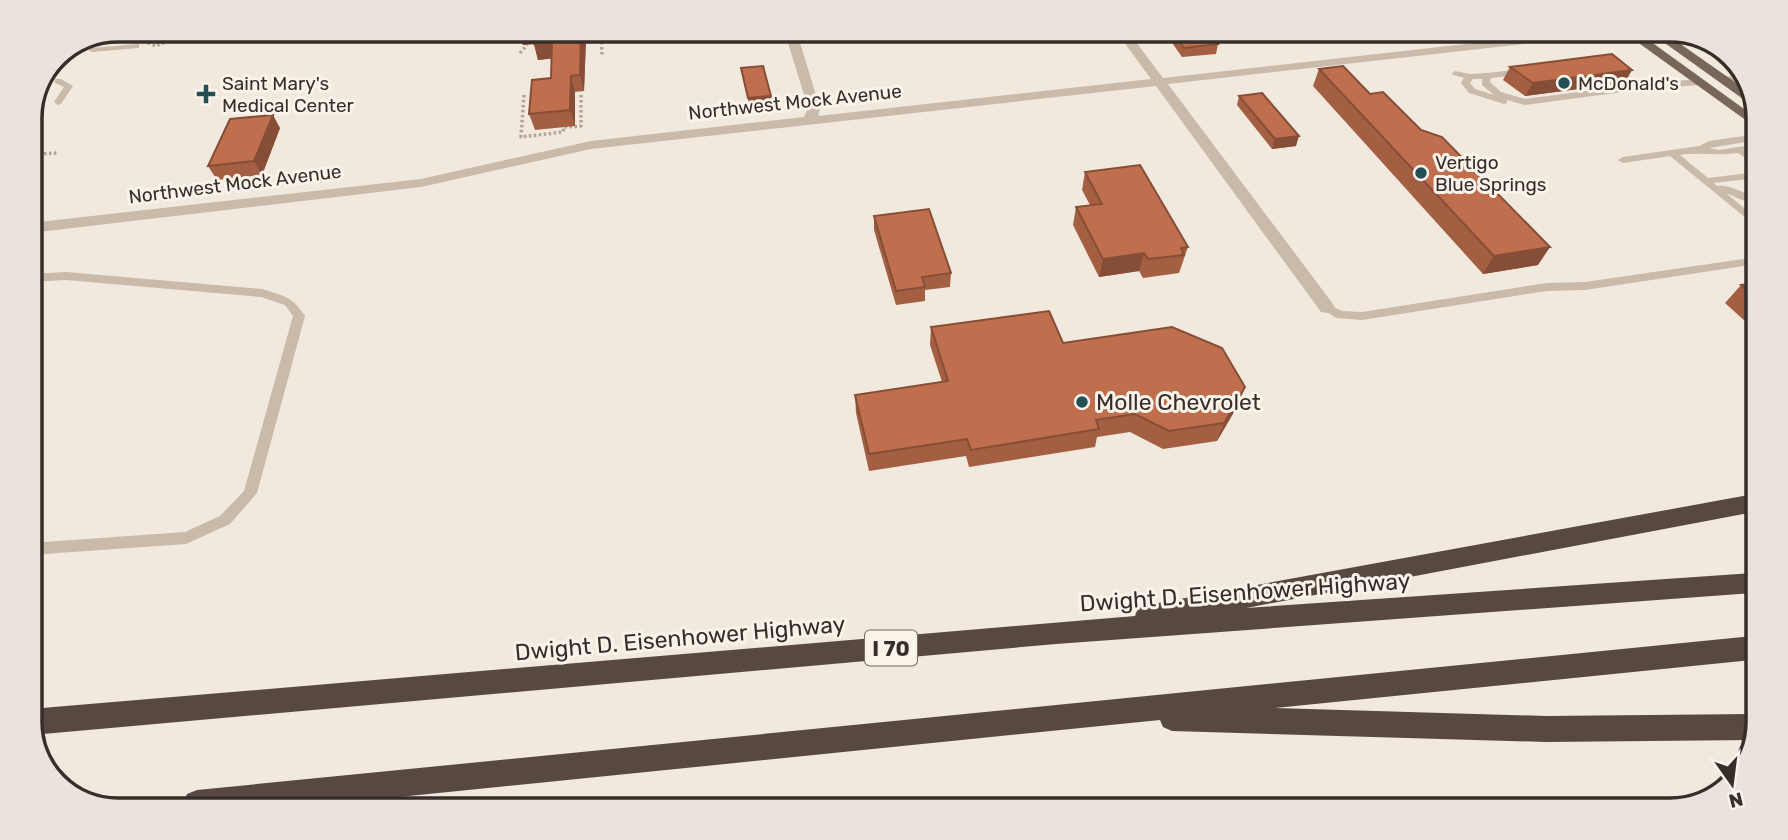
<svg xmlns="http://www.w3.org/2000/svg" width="1788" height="840" font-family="Rubik,sans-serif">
<rect width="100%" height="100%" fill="#f1e9de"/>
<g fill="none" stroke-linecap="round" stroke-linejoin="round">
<g stroke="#b4a495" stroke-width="3.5" stroke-dasharray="2.5 2.5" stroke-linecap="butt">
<path d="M601,32L602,55"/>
<path d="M148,43L156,46L194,30"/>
<path d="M520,53L527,45"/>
<path d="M524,95L521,137L563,132L564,127L581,126V93"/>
<path d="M39,154L58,153"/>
</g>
<g fill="#c9baaa" fill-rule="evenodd">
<path d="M136,44H139V48L92,52L88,50L92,48Z"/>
<path d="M1607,59L1640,84L1699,79L1703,82L1699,85L1638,90L1525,105L1507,100V103L1504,104L1469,93L1461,83L1464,78L1451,74L1455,71L1470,74L1487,73ZM1605,65L1631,85L1525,99L1501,92L1490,82L1491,78ZM1473,79H1482V85L1494,95L1475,89L1470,83Z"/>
<path d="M1745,75L1747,79L1724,83L1720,80L1724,77Z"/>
<path d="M55,79H61L73,86L61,104L58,105L54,102L64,87L55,83Z"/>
<path d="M1758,134V140L1709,148L1719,150L1758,144V150L1748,151L1758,159V167L1738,153C1718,156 1700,152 1680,155L1708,178L1757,172V178L1714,183L1717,186C1729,183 1744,195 1757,196V202L1742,200L1726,193L1757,219V227L1670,156L1623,163L1618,160L1623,157L1699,146L1709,141Z"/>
<path d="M1757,257V264L1585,290L1547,291L1362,320L1336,318L1321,308L1327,304L1342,311L1362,312L1547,283L1585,282Z"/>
<path d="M66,272L262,289C284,296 292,296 305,316L257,493L230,524L186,544L30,555V543L185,532L220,516L244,491L293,316L285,305L261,297L66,280L30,282V274Z"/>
</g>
<path fill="#c9baaa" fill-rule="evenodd" d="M785,33H797L820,108L818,116L1151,79L1118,34H1130L1163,78L1538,36H1574L1568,39L1168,84L1333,304L1335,308L1327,313L1321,312L1156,86L591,149L421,187L30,233V223L421,179L591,141L804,117L808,108Z"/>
<g fill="#78665b" fill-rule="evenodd">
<path d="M1629,36H1643L1758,119V129Z"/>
<path d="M1655,36H1669L1752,94L1755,104H1750Z"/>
</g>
<g fill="#574941" fill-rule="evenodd">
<path d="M1754,494V512L1246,608L1753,573V593L1056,644L32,735L30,709L1135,616L1138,608L1147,605Z"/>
<path d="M1753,636L1752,660L1275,708L1546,716L1752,714V740L1546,742L1172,731L1163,727L1160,720L330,804H183L187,794L197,790Z"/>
</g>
</g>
<g fill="#a45f43">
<path d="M518,31L590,32V38L586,39L584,91L575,92V126L535,130L529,114L551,78V58L538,60L534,44L523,45Z"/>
<path d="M1166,34H1210L1218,44L1216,54L1182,57Z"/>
<path d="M1510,67L1632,70L1624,83L1525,96L1503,80Z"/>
<path d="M1319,69L1538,265L1483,274L1313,86Z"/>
<path d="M1239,96L1296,146L1272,149L1237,105Z"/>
<path d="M280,128L262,175L217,180L208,166Z"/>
<path d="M1085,172L1188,247L1179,273L1143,278L1139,271L1099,277L1073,225L1076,207L1090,205L1082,190Z"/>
<path d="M874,216L951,273L950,287L925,290V301L896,305L874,230Z"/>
<path d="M1756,283V331L1725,303L1741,285Z"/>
<path d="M931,327L1063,343L1238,405L1217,441L1163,449L1130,432L1097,437L1095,447L969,467L966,456L869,471L856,413L855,395L942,382L930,345Z"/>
</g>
<g fill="#864e37">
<path d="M118,30H131L129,34L94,39Z"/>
<path d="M518,31L535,32L552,42L557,58L538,60L534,44L523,45Z"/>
<path d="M581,32H590V38L586,39L584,91L580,75Z"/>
<path d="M1632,70L1624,83L1525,96L1533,83Z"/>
<path d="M571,76L575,92V126L570,110Z"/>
<path d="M771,96L772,105L749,108L748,98Z"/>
<path d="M273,115L280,128L262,175L254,161Z"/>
<path d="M1299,136L1296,146L1272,149L1275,139Z"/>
<path d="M1550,247L1538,265L1483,274L1494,256Z"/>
<path d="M1144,253L1139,271L1099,277L1103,259Z"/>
<path d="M1245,387L1238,405L1217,441L1224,423Z"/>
</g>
<g fill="#bf6f4e" stroke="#864e37" stroke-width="2">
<path d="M534,32H581L580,75L571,76L570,110L529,114L532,80L551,78L552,42L534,44Z"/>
<path d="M1174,34H1210L1218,44L1184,48Z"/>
<path d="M1612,54L1632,70L1533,83L1510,67Z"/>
<path d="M763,66L771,96L748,98L741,68Z"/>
<path d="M1343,66L1370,94L1383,92L1421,130L1442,137L1550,247L1494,256L1319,69Z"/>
<path d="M1262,93L1299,136L1275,139L1239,96Z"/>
<path d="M273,115L254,161L208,166L230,119Z"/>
<path d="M1140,165L1188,247L1181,248L1184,255L1148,259L1144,253L1103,259L1076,207L1102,204L1085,172Z"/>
<path d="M929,209L951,273L922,277L925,287L896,291L874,216Z"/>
<path d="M1756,283V299L1741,285Z"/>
<path d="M1049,311L1063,343L1172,327L1222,348L1245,387L1224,423L1169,431L1135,414L1096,420L1099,429L971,450L967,439L869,454L855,395L948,381L931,327Z"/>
</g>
<g fill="#215056" stroke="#f9f3ea" stroke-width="2.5">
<circle cx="1564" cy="83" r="7"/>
<path d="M202.5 83.5h7v7h7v7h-7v7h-7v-7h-7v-7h7z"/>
<circle cx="1421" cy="173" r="7"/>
<circle cx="1082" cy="402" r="7"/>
</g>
<g text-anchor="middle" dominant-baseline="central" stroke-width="6" stroke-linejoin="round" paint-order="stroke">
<g font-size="19" fill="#372e29" stroke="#f9f3ea" text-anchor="start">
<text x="222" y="83">Saint Mary's<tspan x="222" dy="22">Medical Center</tspan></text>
<text x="1578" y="83">McDonald's</text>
<text x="1435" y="162">Vertigo<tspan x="1435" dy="22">Blue Springs</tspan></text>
</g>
<g font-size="19" fill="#372e29" stroke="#f9f3ea">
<text transform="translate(795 102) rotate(-6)">Northwest Mock Avenue</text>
<text transform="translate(235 184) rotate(-7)">Northwest Mock Avenue</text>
</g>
<rect fill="#f9f3ea" stroke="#716963" stroke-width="2" x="865" y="630.5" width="52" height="35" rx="5"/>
<g font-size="21" font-weight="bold" fill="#372e29">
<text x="891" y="648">I 70</text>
</g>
<g font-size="23" fill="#372e29" stroke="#f9f3ea" text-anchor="start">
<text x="1096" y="402">Molle Chevrolet</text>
</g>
<g font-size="23" fill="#372e29" stroke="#f9f3ea">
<text transform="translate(1245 592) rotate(-4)">Dwight D. Eisenhower Highway</text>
<text transform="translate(680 638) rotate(-5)">Dwight D. Eisenhower Highway</text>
</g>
</g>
<path d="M0 0H1788V840H0ZM118 42H1670A76 76 0 0 1 1746 118V722A76 76 0 0 1 1670 798H118A76 76 0 0 1 42 722V118A76 76 0 0 1 118 42Z" fill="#e9e3db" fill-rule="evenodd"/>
<path fill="none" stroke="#372e29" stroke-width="3.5" d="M118 42H1670A76 76 0 0 1 1746 118V722A76 76 0 0 1 1670 798H118A76 76 0 0 1 42 722V118A76 76 0 0 1 118 42Z"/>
<g transform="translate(1732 784) rotate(166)" stroke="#f9f3ea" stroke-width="5" paint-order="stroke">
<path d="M0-5L12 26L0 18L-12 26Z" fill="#372e29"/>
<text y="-10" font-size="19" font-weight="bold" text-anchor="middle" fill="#372e29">N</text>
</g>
</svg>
